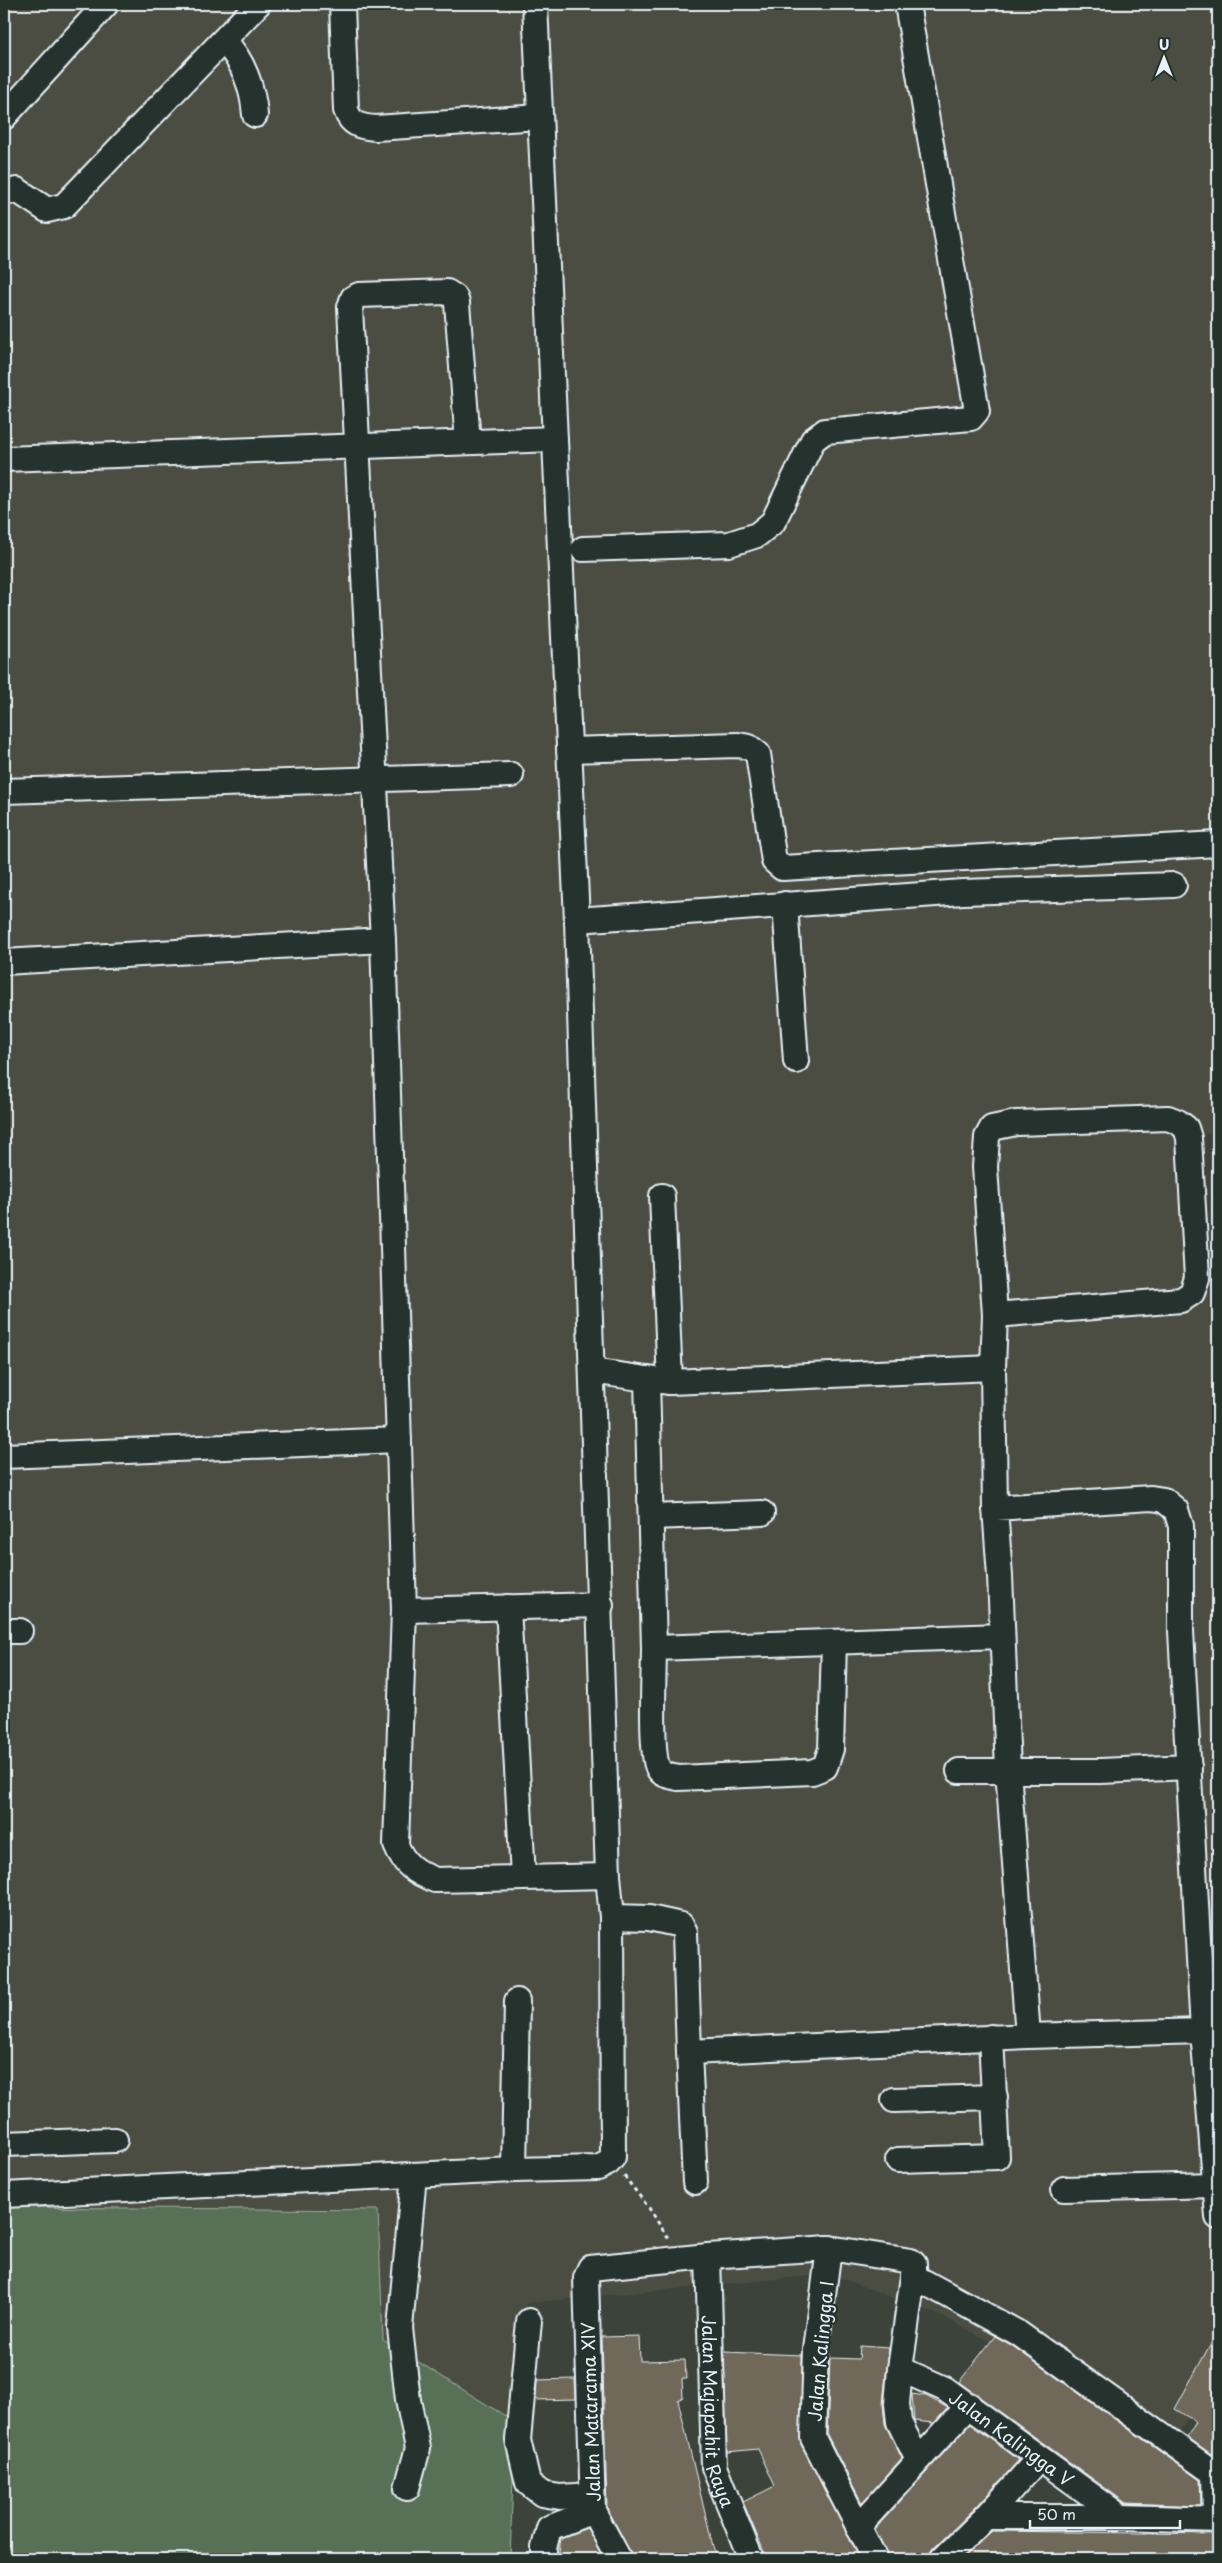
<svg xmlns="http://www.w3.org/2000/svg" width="1222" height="2563" font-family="'Playpen Sans',sans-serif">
<rect width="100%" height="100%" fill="#3c433a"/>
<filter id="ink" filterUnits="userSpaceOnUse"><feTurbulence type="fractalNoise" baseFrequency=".02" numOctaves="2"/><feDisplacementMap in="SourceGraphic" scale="10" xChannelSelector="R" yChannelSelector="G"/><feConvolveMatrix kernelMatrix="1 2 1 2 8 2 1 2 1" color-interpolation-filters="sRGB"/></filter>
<g filter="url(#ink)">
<path fill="#4c4e43" d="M4,4H1218V1132L1200,1134L1218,1436V2362L1176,2438L939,2315L830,2274L526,2303L515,2422L383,2340L378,2210L4,2207Z"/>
<path fill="#597055" stroke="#a0b0a6" d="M4,2207L378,2210L383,2340L515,2422L510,2559H4Z"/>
<g fill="#706858" stroke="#e8f1f8">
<path d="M1218,2330V2452L1211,2454L1187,2437L1196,2422L1175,2409Z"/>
<path d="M639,2336L640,2361L685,2360L686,2379H682L683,2397L678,2400L716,2559H633L607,2507L602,2337Z"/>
<path d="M995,2336L1011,2345L1200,2480L1201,2506L1126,2503L959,2382Z"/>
<path d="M860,2346L889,2348L883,2403L885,2424L902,2458L862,2503L827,2435L830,2358L859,2359Z"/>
<path d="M724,2352L802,2355L801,2444L860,2559H767L743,2502L775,2486L758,2449L727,2452Z"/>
<path d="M575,2379L576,2399L536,2400L537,2380Z"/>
<path d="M912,2394L926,2396L948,2408L934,2423L914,2421Z"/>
<path d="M970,2424L1019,2460L976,2507L933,2549L930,2559H889L875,2529Z"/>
<path d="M587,2528L604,2559H558L561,2538Z"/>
<path d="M992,2531L1218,2534V2559H962Z"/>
</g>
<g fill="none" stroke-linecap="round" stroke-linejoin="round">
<g stroke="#e8f1f8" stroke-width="28">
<g id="minor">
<path d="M342,4L346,110C351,125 361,127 376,128L540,117"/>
<path d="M224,41C243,60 253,88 255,115"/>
<path d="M4,117L106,4"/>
<path d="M4,193L17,190L47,210L64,206L258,4"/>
<path d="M468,442L457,303L455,297L447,292L359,295L353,298L350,307L383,940L393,1247L404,1610L396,1845C404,1865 415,1872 435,1880L608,1876"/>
<path d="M4,459L555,439"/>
<path d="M583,549L729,544L757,535L773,522L813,440L825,431L971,418L977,411L907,4"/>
<path d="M569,750L738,745L749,747L758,754L774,861L782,868L1218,844"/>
<path d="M4,791L511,775"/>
<path d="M785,904L796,1061"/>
<path d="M577,920L963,892L1174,885"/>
<path d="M4,962L383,940"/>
<path d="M662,1196L670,1382"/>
<path d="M995,1315L1181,1300L1192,1293L1197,1278L1189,1138L1186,1128L1178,1122L1168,1118L1016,1123L992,1128L987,1137L985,1167L995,1315L993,1368L995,1508"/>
<path d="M993,1368L670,1382L647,1379L654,1648L1002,1636"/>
<path d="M592,1371L647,1379"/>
<path d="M4,1456L399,1440"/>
<path d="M651,1517L762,1513"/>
<path d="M508,1607L523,1877"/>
<path d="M404,1610L601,1605"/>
<path d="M4,1631H20"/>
<path d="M654,1648C654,1670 650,1752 658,1768C662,1776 670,1776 678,1778L812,1772L825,1767L831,1749L834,1643"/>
<path d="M959,1771H1101L1189,1767"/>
<path d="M612,1917L649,1918L681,1925L685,1933L689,2052L1028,2036L1203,2031L1181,1631V1526L1176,1510L1164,1500L1151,1498L995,1508L1000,1576L1008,1770L1028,2036"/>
<path d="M1203,2031L1218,2217"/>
<path d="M689,2052L695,2182"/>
<path d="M894,2100L995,2097"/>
<path d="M4,2144L115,2140"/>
<path d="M898,2160L997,2157L991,2037"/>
<path d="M514,2170L517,2001"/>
<path d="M1064,2189L1215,2185"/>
<path d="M4,2195L514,2170L598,2168L608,2163L613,2157L612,1917L608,1876L577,920L535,4"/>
<path d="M829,2248L816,2350L813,2438L875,2559"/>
<path id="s1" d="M708,2256L714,2467L751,2559"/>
<path d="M913,2276L1018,2333L1214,2473"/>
<path d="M529,2321L518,2440L528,2483L542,2494L560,2497L592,2495"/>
<path id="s2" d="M900,2369L945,2389L1121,2517"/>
<path d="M407,2488L418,2448L408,2400L400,2328L414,2175"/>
<path d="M986,2517H1121L1218,2520"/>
<path d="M1215,2519L1214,2473L1218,2466"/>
<path d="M858,2527L969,2405"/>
<path d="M544,2559V2548L549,2528L593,2511"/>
<path d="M619,2559L593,2511L586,2278L590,2268L708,2256L829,2248L911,2261L914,2264V2269L900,2369L897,2404L899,2422L918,2460"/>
<path d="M943,2559L986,2517L1039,2458"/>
</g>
</g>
<path stroke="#e8f1f8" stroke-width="3" stroke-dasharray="4 4" stroke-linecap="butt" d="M624,2176L649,2208L668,2238"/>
<use href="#minor" stroke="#26332d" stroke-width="24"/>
</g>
</g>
<g text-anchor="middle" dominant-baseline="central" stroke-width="4.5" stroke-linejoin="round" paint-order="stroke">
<g font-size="18" fill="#e8f1f8" stroke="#26332d">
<text transform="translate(820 2351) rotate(-85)">Jalan Kalingga I</text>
<text stroke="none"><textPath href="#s1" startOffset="156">Jalan Majapahit Raya</textPath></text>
<text transform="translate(590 2412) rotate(-92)">Jalan Matarama XIV</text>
<text stroke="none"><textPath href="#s2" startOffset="132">Jalan Kalingga V</textPath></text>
</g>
</g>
<rect width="1222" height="2563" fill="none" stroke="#26332d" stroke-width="20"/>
<rect x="10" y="10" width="1202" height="2543" fill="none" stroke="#e8f1f8" stroke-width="2" filter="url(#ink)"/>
<g transform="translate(1164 58)" stroke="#26332d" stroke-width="4" paint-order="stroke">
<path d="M0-4L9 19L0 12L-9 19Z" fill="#e8f1f8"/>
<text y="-8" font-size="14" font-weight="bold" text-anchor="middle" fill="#e8f1f8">U</text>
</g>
<path d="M1030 2520v8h150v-8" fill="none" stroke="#e8f1f8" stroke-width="2.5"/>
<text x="1037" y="2520" font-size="15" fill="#e8f1f8" stroke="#26332d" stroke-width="4" paint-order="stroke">50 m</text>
</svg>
